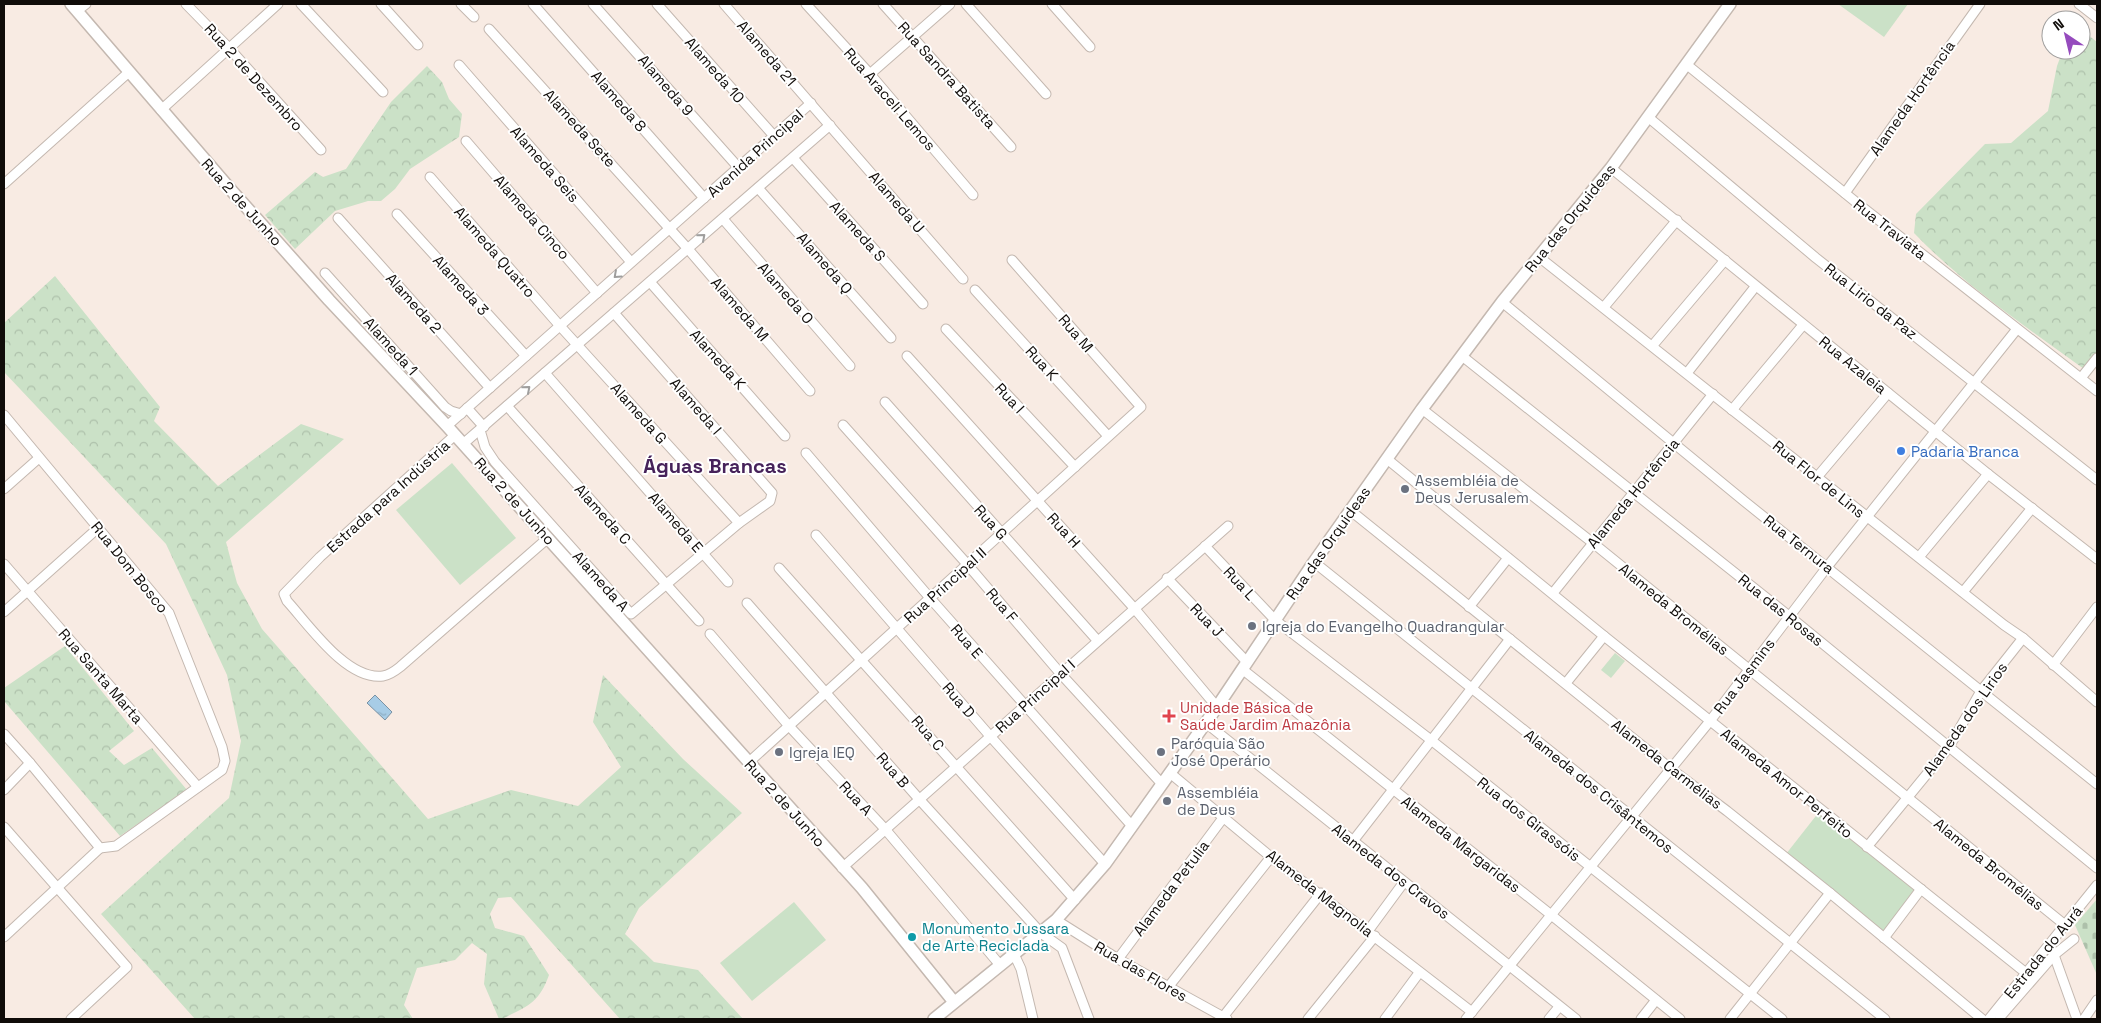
<svg xmlns="http://www.w3.org/2000/svg" width="2101" height="1023" font-family="'Space Grotesk',sans-serif">
<defs>
<pattern id="forest-crowns" width="20" height="18" patternUnits="userSpaceOnUse" patternTransform="scale(1.25)"><rect width="20" height="18" fill="#cbe1c7"/><path d="M2 6a3 3 0 1 1 6 0M12 15a3 3 0 1 1 6 0" fill="none" stroke="#adc0aa"/></pattern>
<pattern id="cemetery-stones" width="16" height="16" patternUnits="userSpaceOnUse" patternTransform="scale(1.25)"><rect width="16" height="16" fill="#cbe1c7"/><path d="M2 7V4a2 2 0 0 1 4 0v3zM10 15v-3a2 2 0 0 1 4 0v3z" fill="#adc0aa"/></pattern>
<pattern id="water-ripples" width="26" height="14" patternUnits="userSpaceOnUse" patternTransform="scale(1.25)"><rect width="26" height="14" fill="#a7cce6"/><path d="M2 4q2-2 4 0t4 0M15 11q2-2 4 0t4 0" fill="none" stroke="#8faec4"/></pattern>
</defs>
<rect width="100%" height="100%" fill="#f8ebe3"/>
<g fill="url(#forest-crowns)">
<path d="M2083,31L2097,42V353L2084,369C2025,326 1964,285 1914,233L1916,214L1985,144L2011,143L2048,111L2057,66L2063,50H2081V32Z"/>
<path d="M427,66L442,82L449,99L462,114L459,137L410,169L395,189L381,201H368L335,211L295,249L265,215L315,172L323,177L346,169L391,102Z"/>
<path d="M55,276L160,407L154,421L218,486L301,424L344,439L226,542L237,583L262,629L428,819L511,790L578,806L621,767L593,722L603,675L683,759L742,813L639,908L625,934L654,962L698,970L743,1019H620L511,897L498,898L490,914L495,928L524,936L549,975C539,1003 528,1006 502,1019H499L484,984L487,954L472,943L455,960L417,968L404,1005L413,1019H195L101,914L229,798L241,741L227,675L166,544L4,372V323Z"/>
<path d="M65,646L134,731L109,751L124,765L152,748L187,790L120,836L4,701V688Z"/>
</g>
<path fill="url(#cemetery-stones)" d="M2097,899V975L2075,925Z"/>
<g fill="#cbe1c7">
<path d="M1838,4H1908L1884,37Z"/>
<path d="M452,463L516,538L460,585L396,510Z"/>
<path d="M1615,653L1625,661L1611,678L1601,670Z"/>
<path d="M1819,812L1916,887L1883,934L1786,854Z"/>
<path d="M794,902L826,940L752,1001L720,963Z"/>
</g>
<path fill="url(#water-ripples)" stroke="#7a92a4" d="M375,695L392,712L385,720L367,703Z"/>
<g fill="none" stroke-linecap="round" stroke-linejoin="round">
<g stroke="#c4b8b0" stroke-width="11">
<g id="minor">
<path d="M186,4L229,48L321,150"/>
<path d="M301,4L383,92"/>
<path d="M381,4L418,45"/>
<path d="M461,4L474,17"/>
<path d="M533,4L704,198"/>
<path d="M593,4L738,167"/>
<path d="M657,4L774,136"/>
<path d="M724,4L963,279"/>
<path d="M806,4L870,74L973,195"/>
<path d="M883,4L1011,147"/>
<path d="M966,4L1046,94"/>
<path d="M1052,4L1090,47"/>
<path d="M2079,4L2097,18"/>
<path d="M77,11L86,4"/>
<path d="M489,29L688,249L810,391"/>
<path d="M1686,64L1857,203L2097,391"/>
<path d="M459,65L631,262"/>
<path d="M870,74L950,4"/>
<path d="M161,110L278,4"/>
<path d="M1648,117L1816,258L2097,480"/>
<path d="M466,141L597,293"/>
<path d="M793,158L923,304"/>
<path d="M1611,168L1988,474L2097,559"/>
<path d="M430,177L560,326L739,523"/>
<path d="M4,184L129,72"/>
<path d="M758,188L891,338"/>
<path d="M1845,193L1980,4"/>
<path d="M397,214L526,356"/>
<path d="M338,218L490,388"/>
<path d="M723,219L850,366"/>
<path d="M1539,257L2004,625L2023,638L2097,702"/>
<path d="M325,273L445,407L451,411L461,414"/>
<path d="M650,282L785,436"/>
<path d="M975,290L1108,436"/>
<path d="M1502,302L1744,501L2097,784"/>
<path d="M1604,307L1677,220"/>
<path d="M946,329L1075,467"/>
<path d="M1653,345L1725,260"/>
<path d="M907,356L1134,608L1217,707"/>
<path d="M1462,356L1789,616L2097,868"/>
<path d="M545,373L728,582"/>
<path d="M1687,373L1755,287"/>
<path d="M2081,378L2097,358"/>
<path d="M885,402L1097,640"/>
<path d="M507,406L699,621"/>
<path d="M467,408L484,427"/>
<path d="M1422,409L1593,543L2065,925"/>
<path d="M1732,410L1803,325"/>
<path d="M4,415L169,613L222,747L225,761L222,770L116,846L100,848L30,763L4,734"/>
<path d="M843,425L967,564L1060,673L1162,784"/>
<path d="M447,426L811,103"/>
<path d="M480,430L485,447L495,462L631,614L739,523L770,501L772,493L614,313"/>
<path d="M455,435L320,557L284,594L287,601C309,625 347,681 383,676C390,675 395,671 400,667L548,538"/>
<path d="M463,444L830,125"/>
<path d="M806,453L930,598L1132,826"/>
<path d="M1387,459L1604,636L2026,973"/>
<path d="M1818,476L1888,393"/>
<path d="M4,489L39,458"/>
<path d="M1351,511L1671,769L1727,811L1830,893L1982,1019"/>
<path d="M816,535L990,736L1105,864"/>
<path d="M1205,546L1275,620L1431,740L1782,1019"/>
<path d="M1919,557L1988,474"/>
<path d="M1314,562L1885,1019"/>
<path d="M4,564L198,787"/>
<path d="M779,568L1075,900"/>
<path d="M1167,578L1246,661"/>
<path d="M1963,592L2032,508"/>
<path d="M1553,593L1713,394"/>
<path d="M747,603L919,799L1041,933L1062,948L1089,1019"/>
<path d="M1469,607L1508,558"/>
<path d="M4,612L98,528"/>
<path d="M710,634L789,726L885,829L1000,965"/>
<path d="M2053,665L2097,607"/>
<path d="M1242,669L1550,914L1680,1019"/>
<path d="M1566,683L1604,636"/>
<path d="M1206,723L1576,1019"/>
<path d="M749,762L1141,407L1012,260"/>
<path d="M1170,773L1271,857L1472,1012"/>
<path d="M4,790L30,763"/>
<path d="M4,827L127,967L71,1019"/>
<path d="M1353,841L1510,639"/>
<path d="M1867,847L1949,747L1981,691L2023,638"/>
<path d="M842,868L1228,526"/>
<path d="M1056,920L1118,959L1227,1019"/>
<path d="M1368,931L1404,882"/>
<path d="M4,937L100,848"/>
<path d="M1884,938L1921,889"/>
<path d="M1014,954L1021,969L1033,1019"/>
<path d="M2054,955L2077,1019"/>
<path d="M1118,959L1223,818"/>
<path d="M1169,986L1271,857"/>
<path d="M1223,1017L1321,893"/>
<path d="M2000,1017L2054,955L2074,939"/>
<path d="M1308,1019L1375,936"/>
<path d="M1385,1019L1419,973"/>
<path d="M1466,1019L1710,721L1827,567L2017,329"/>
<path d="M1549,1019L1559,1007"/>
<path d="M1641,1019L1656,1000"/>
<path d="M1730,1019L1830,893"/>
<path d="M1989,1019L2097,885"/>
<path d="M2084,1019L2097,1000"/>
</g>
</g>
<g stroke="#c4b8b0" stroke-width="14">
<g id="tertiary">
<path d="M71,4L231,190L329,300L447,426L862,888L954,1002"/>
<path d="M934,1019L1056,920L1105,864L1217,707L1314,562L1422,409L1502,302L1611,168L1730,4"/>
</g>
</g>
<use href="#minor" stroke="#fff" stroke-width="9"/>
<use href="#tertiary" stroke="#fff" stroke-width="11"/>
</g>
<defs><path id="oneway-chevron" d="M-2-3.5L2.5 0L-2 3.5" fill="none" stroke-width="1.6" stroke-linecap="round" stroke-linejoin="round" transform="scale(1.25)"/></defs>
<g stroke="#9f9e9d">
<use href="#oneway-chevron" transform="translate(702 237) rotate(-41)"/>
<use href="#oneway-chevron" transform="translate(617 275) rotate(138)"/>
<use href="#oneway-chevron" transform="translate(527 389) rotate(-41)"/>
</g>
<circle fill="#3f7fe0" stroke="#fff" stroke-width="2" cx="1901" cy="451" r="5"/>
<g fill="#6b7280" stroke="#fff" stroke-width="2">
<circle cx="1405" cy="489" r="5"/>
<circle cx="1252" cy="626" r="5"/>
<circle cx="779" cy="752" r="5"/>
<circle cx="1161" cy="752" r="5"/>
<circle cx="1167" cy="801" r="5"/>
</g>
<path fill="#e0444e" stroke="#fff" stroke-width="2" d="M1166.5 708.5h5v5h5v5h-5v5h-5v-5h-5v-5h5z"/>
<circle fill="#0f9aa8" stroke="#fff" stroke-width="2" cx="912" cy="937" r="5"/>
<g text-anchor="middle" dominant-baseline="central" stroke-width="4" stroke-linejoin="round" paint-order="stroke">
<g font-size="15" fill="#100c09" stroke="#fff">
<text transform="translate(767 53) rotate(49)">Alameda 21</text>
<text transform="translate(715 70) rotate(49)">Alameda 10</text>
<text transform="translate(947 75) rotate(48)">Rua Sandra Batista</text>
<text transform="translate(254 77) rotate(48)">Rua 2 de Dezembro</text>
<text transform="translate(666 85) rotate(49)">Alameda 9</text>
<text transform="translate(1912 98) rotate(-55)">Alameda Hortência</text>
<text transform="translate(890 99) rotate(49)">Rua Araceli Lemos</text>
<text transform="translate(619 101) rotate(49)">Alameda 8</text>
<text transform="translate(580 128) rotate(48)">Alameda Sete</text>
<text transform="translate(755 153) rotate(-42)">Avenida Principal</text>
<text transform="translate(545 164) rotate(49)">Alameda Seis</text>
<text transform="translate(242 202) rotate(48)">Rua 2 de Junho</text>
<text transform="translate(897 202) rotate(49)">Alameda U</text>
<text transform="translate(532 217) rotate(49)">Alameda Cinco</text>
<text transform="translate(1570 218) rotate(-51)">Rua das Orquideas</text>
<text transform="translate(1890 229) rotate(38)">Rua Traviata</text>
<text transform="translate(858 231) rotate(48)">Alameda S</text>
<text transform="translate(495 252) rotate(49)">Alameda Quatro</text>
<text transform="translate(825 263) rotate(49)">Alameda Q</text>
<text transform="translate(461 285) rotate(48)">Alameda 3</text>
<text transform="translate(786 293) rotate(49)">Alameda O</text>
<text transform="translate(1871 301) rotate(38)">Rua Lirio da Paz</text>
<text transform="translate(414 303) rotate(48)">Alameda 2</text>
<text transform="translate(740 309) rotate(49)">Alameda M</text>
<text transform="translate(1076 333) rotate(49)">Rua M</text>
<text transform="translate(391 346) rotate(48)">Alameda 1</text>
<text transform="translate(718 359) rotate(48)">Alameda K</text>
<text transform="translate(1042 363) rotate(48)">Rua K</text>
<text transform="translate(1853 365) rotate(39)">Rua Azaleia</text>
<text transform="translate(1010 398) rotate(47)">Rua I</text>
<text transform="translate(696 406) rotate(49)">Alameda I</text>
<text transform="translate(639 413) rotate(48)">Alameda G</text>
<text transform="translate(1819 479) rotate(39)">Rua Flor de Lins</text>
<text transform="translate(1633 493) rotate(-51)">Alameda Hortência</text>
<text transform="translate(388 496) rotate(-42)">Estrada para Indústria</text>
<text transform="translate(515 501) rotate(48)">Rua 2 de Junho</text>
<text transform="translate(603 514) rotate(48)">Alameda C</text>
<text transform="translate(676 522) rotate(49)">Alameda E</text>
<text transform="translate(991 522) rotate(48)">Rua G</text>
<text transform="translate(1064 530) rotate(48)">Rua H</text>
<text transform="translate(1328 543) rotate(-55)">Rua das Orquideas</text>
<text transform="translate(1799 544) rotate(38)">Rua Ternura</text>
<text transform="translate(130 567) rotate(51)">Rua Dom Bosco</text>
<text transform="translate(601 581) rotate(48)">Alameda A</text>
<text transform="translate(1240 583) rotate(47)">Rua L</text>
<text transform="translate(945 585) rotate(-42)">Rua Principal II</text>
<text transform="translate(1002 605) rotate(50)">Rua F</text>
<text transform="translate(1674 609) rotate(39)">Alameda Bromélias</text>
<text transform="translate(1781 610) rotate(39)">Rua das Rosas</text>
<text transform="translate(1207 620) rotate(46)">Rua J</text>
<text transform="translate(967 641) rotate(49)">Rua E</text>
<text transform="translate(101 676) rotate(49)">Rua Santa Marta</text>
<text transform="translate(1744 676) rotate(-53)">Rua Jasmins</text>
<text transform="translate(1035 696) rotate(-42)">Rua Principal I</text>
<text transform="translate(959 700) rotate(49)">Rua D</text>
<text transform="translate(1965 719) rotate(-55)">Alameda dos Lirios</text>
<text transform="translate(928 733) rotate(49)">Rua C</text>
<text transform="translate(1667 764) rotate(38)">Alameda Carmélias</text>
<text transform="translate(893 770) rotate(49)">Rua B</text>
<text transform="translate(1787 783) rotate(39)">Alameda Amor Perfeito</text>
<text transform="translate(1599 791) rotate(39)">Alameda dos Crisântemos</text>
<text transform="translate(856 798) rotate(47)">Rua A</text>
<text transform="translate(785 803) rotate(48)">Rua 2 de Junho</text>
<text transform="translate(1529 819) rotate(38)">Rua dos Girassóis</text>
<text transform="translate(1461 844) rotate(38)">Alameda Margaridas</text>
<text transform="translate(1989 864) rotate(39)">Alameda Bromélias</text>
<text transform="translate(1391 871) rotate(38)">Alameda dos Cravos</text>
<text transform="translate(1171 888) rotate(-53)">Alameda Petulia</text>
<text transform="translate(1320 893) rotate(38)">Alameda Magnolia</text>
<text transform="translate(2043 952) rotate(-51)">Estrada do Aurá</text>
<text transform="translate(1141 971) rotate(30)">Rua das Flores</text>
</g>
<g font-size="15" fill="#366cbe" stroke="#fff" text-anchor="start">
<text x="1911" y="451">Padaria Branca</text>
</g>
<g font-size="15" fill="#5b616d" stroke="#fff" text-anchor="start">
<text x="1415" y="480">Assembléia de<tspan x="1415" dy="17">Deus Jerusalem</tspan></text>
<text x="1262" y="626">Igreja do Evangelho Quadrangular</text>
<text x="1171" y="743">Paróquia São<tspan x="1171" dy="17">José Operário</tspan></text>
<text x="789" y="752">Igreja IEQ</text>
<text x="1177" y="792">Assembléia<tspan x="1177" dy="17">de Deus</tspan></text>
</g>
<g font-size="15" fill="#be3a42" stroke="#fff" text-anchor="start">
<text x="1180" y="707">Unidade Básica de<tspan x="1180" dy="17">Saúde Jardim Amazônia</tspan></text>
</g>
<g font-size="15" fill="#0d838f" stroke="#fff" text-anchor="start">
<text x="922" y="928">Monumento Jussara<tspan x="922" dy="17">de Arte Reciclada</tspan></text>
</g>
<g font-size="20" font-weight="bold" fill="#46225a" stroke="#fff">
<text x="715" y="466">Águas Brancas</text>
</g>
</g>
<rect width="2101" height="1023" fill="none" stroke="#100c09" stroke-width="10"/>
<g transform="translate(2066 35) rotate(325)"><circle r="24" fill="#ffffff" stroke="#9f9e9d"/>
<path d="M0-4L9 19L0 12L-9 19Z" fill="#954bbd"/>
<text y="-8" font-size="14" font-weight="bold" text-anchor="middle" fill="#100c09">N</text>
</g>
</svg>
